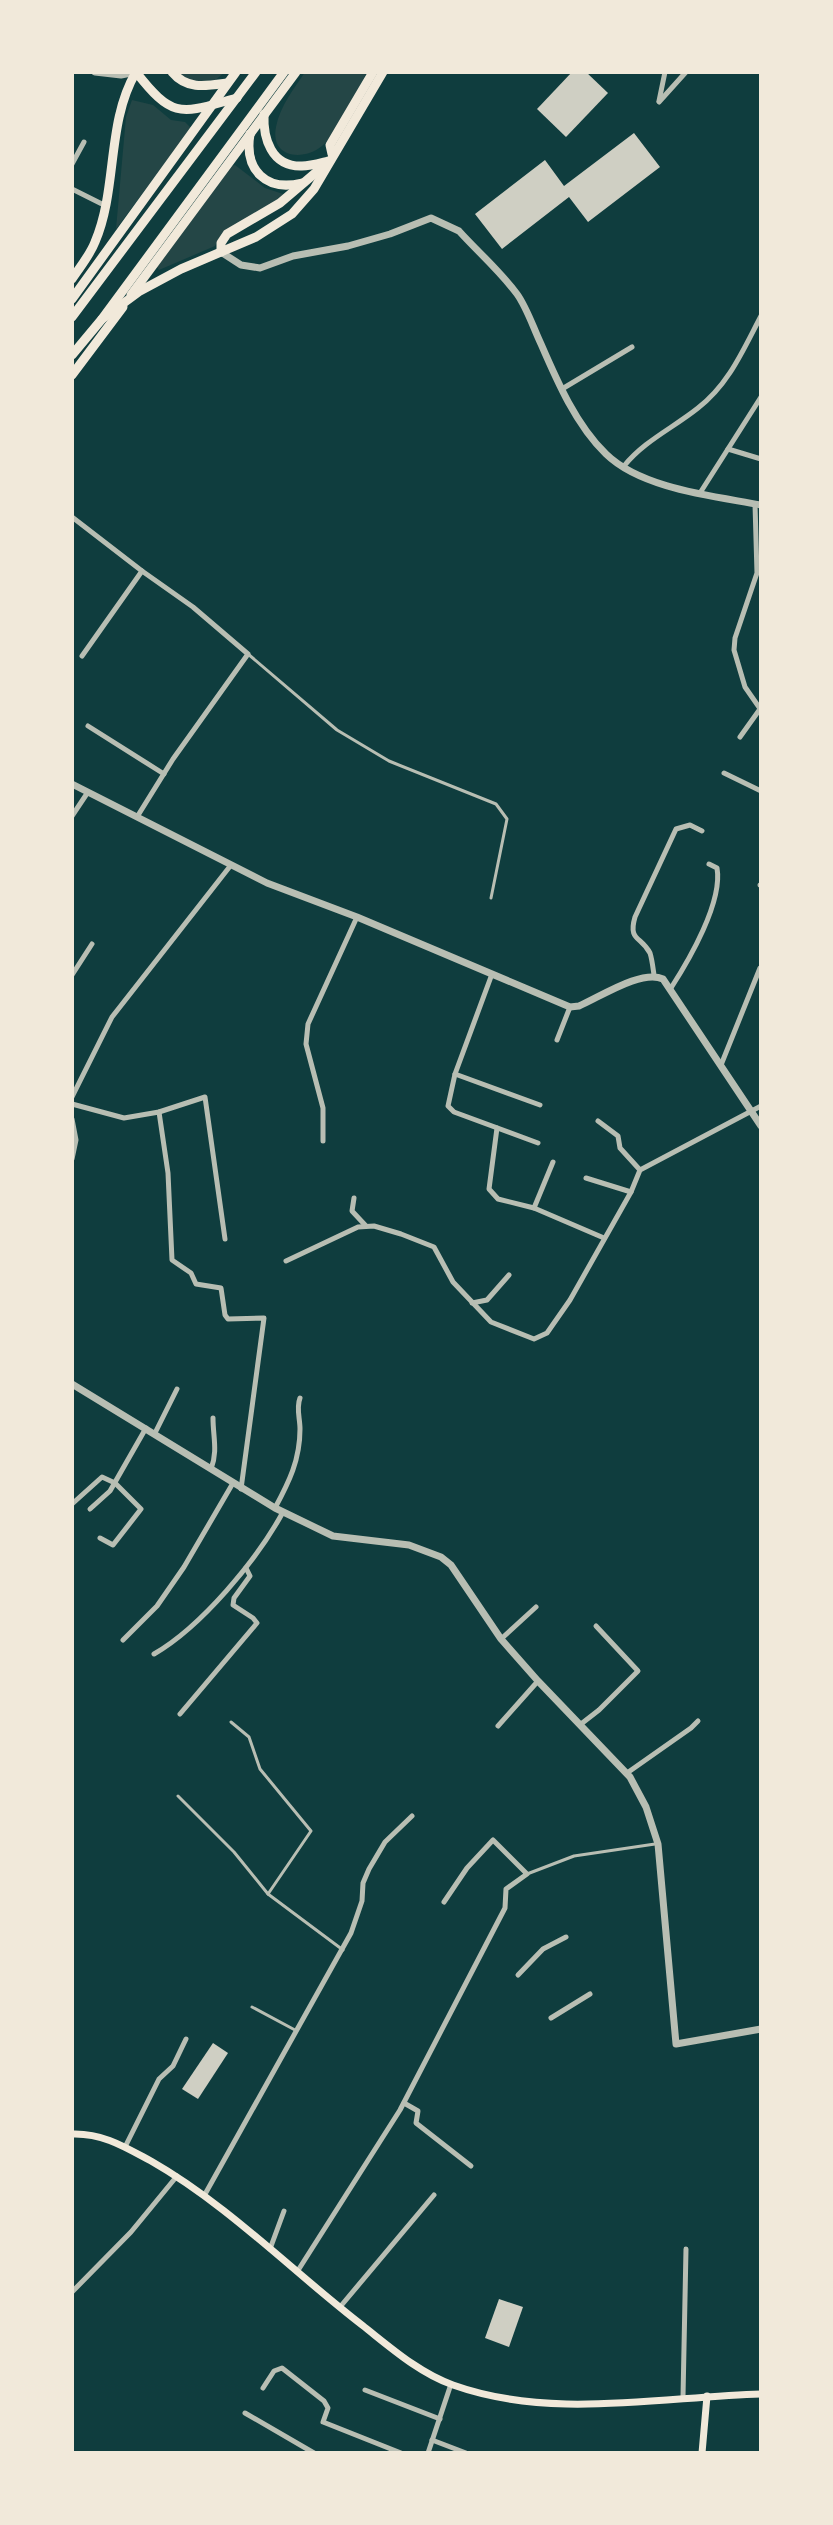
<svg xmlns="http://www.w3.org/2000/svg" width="833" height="2525" font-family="'Roboto Condensed',sans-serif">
<rect width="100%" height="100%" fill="#0f3d3e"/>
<g fill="#244646">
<path d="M179,72H225L214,81L201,85L183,78Z"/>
<path d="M305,72H367C355,94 340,131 322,146C302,162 270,157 276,127C280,106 294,89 305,72Z"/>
<path d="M132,100L153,105L171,120L185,122L191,128L116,229L126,117Z"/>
<path d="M235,165L265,188L286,195L222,233L215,246L159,270L157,267L232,166Z"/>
</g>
<g fill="#cfcfc3">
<path d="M572,72H586L608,93L566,137L537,109Z"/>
<path d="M634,133L660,167L588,222L569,197L502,249L475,214L545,160L564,186Z"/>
<path d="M213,2043L228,2053L198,2099L182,2089Z"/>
<path d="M499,2299L523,2307L509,2347L485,2338Z"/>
</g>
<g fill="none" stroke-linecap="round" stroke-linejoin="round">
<g stroke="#b8beb3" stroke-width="3">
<path d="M248,654L337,730L389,761L496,804L507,819L491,898"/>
<path d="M231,1722L249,1737L260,1769L311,1831L268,1894L343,1950"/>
<path d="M178,1796L234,1852L268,1894"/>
<path d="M527,1874L574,1856L655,1844"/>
<path d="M252,2007L295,2030"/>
</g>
<g stroke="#b8beb3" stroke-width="5">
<path d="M659,101L665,72"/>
<path d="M659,102L686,72"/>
<path d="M72,164L84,142"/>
<path d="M72,189L104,205"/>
<path d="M562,389L632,347"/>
<path d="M728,449L761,459"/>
<path d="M624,466C644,441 673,428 698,408C729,384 743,350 761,316"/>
<path d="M700,493L761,397"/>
<path d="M755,504L757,573L735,638L734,650L745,687L761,710"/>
<path d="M72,517L142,571L193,607L248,654L173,759L137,817"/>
<path d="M82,656L142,571"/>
<path d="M88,726L164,774"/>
<path d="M740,737L760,709"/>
<path d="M724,773L761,791"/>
<path d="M72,816L88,792"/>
<path d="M760,885H761"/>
<path d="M492,974L455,1074L448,1106L454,1112L538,1143"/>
<path d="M72,975L92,944"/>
<path d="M654,975C653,968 652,959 650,953C641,936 628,941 635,917L676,829L690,825L702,831"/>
<path d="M671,988C689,960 723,902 717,868L709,864"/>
<path d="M557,1040L570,1007"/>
<path d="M721,1065L760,968"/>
<path d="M455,1074L540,1105"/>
<path d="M72,1097L112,1017L231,865"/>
<path d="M72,1104L124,1118L159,1112L205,1097L225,1239"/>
<path d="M159,1112L168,1173L172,1260L191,1273L196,1284L221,1288L225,1315L228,1319L264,1318L241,1489"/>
<path d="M72,1119L76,1140L72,1159"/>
<path d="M598,1121L618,1136L620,1148L640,1170"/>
<path d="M497,1128L489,1189L498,1199L534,1208L604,1238"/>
<path d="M323,1141V1108L306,1044L308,1024L357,917"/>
<path d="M586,1178L631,1192"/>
<path d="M354,1198L352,1211L366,1226"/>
<path d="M534,1208L553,1162"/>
<path d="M286,1261L358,1227L374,1226L401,1234L434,1247L453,1282L491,1322L534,1339L547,1333L570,1300L631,1192L640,1170L761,1106"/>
<path d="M472,1303L487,1300L509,1275"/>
<path d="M155,1433L177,1389"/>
<path d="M211,1469C218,1451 213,1437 213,1418"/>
<path d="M72,1504L102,1477L115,1483L141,1509L113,1545L100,1538"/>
<path d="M275,1508C289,1482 300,1460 300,1429C300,1418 296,1408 300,1398"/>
<path d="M90,1509L110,1491L146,1428"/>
<path d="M501,1639L536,1607"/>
<path d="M123,1640L157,1606L184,1567L233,1483"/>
<path d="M154,1654C201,1627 257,1560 283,1512"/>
<path d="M180,1714L257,1623L253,1618L233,1605L234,1598L250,1576L246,1568"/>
<path d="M581,1724L599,1710L638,1671L596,1626"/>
<path d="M498,1726L538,1681"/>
<path d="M627,1773L691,1728L698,1721"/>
<path d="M518,1975L543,1949L566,1937"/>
<path d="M551,2018L590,1994"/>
<path d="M404,2103L418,2111L416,2123L471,2166"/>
<path d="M125,2147L159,2079L173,2066L186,2039"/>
<path d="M204,2196L351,1933L362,1901L363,1883L369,1869L385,1842L412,1816"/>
<path d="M270,2249L284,2211"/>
<path d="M297,2272L400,2110L505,1908L506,1889L527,1874L493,1840L467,1868L444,1902"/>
<path d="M72,2292L131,2232L177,2176"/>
<path d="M340,2307L434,2195"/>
<path d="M263,2388L274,2371L282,2368L324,2401L328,2408L323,2422L401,2453"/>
<path d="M365,2390L440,2419"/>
<path d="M683,2397L686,2249"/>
<path d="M245,2413L314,2453"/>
<path d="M432,2440L466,2453"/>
<path d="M428,2453L451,2384"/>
</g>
<g stroke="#b8beb3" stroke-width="7">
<path d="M95,72L121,75L136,72"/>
<path d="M221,252L241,265L260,268L293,256L348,246L390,234L431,218L459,231C477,251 500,271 517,294C527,308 533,327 541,344C557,381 576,425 606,454C642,489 714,496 761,505"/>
<path d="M72,784L267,883L357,917L570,1007L579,1006C600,997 642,969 663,979L761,1126"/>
<path d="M72,1384L275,1508L333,1536L409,1545L441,1557L451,1565L501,1639L538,1681L630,1777L646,1807L658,1844L676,2044L761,2029"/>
</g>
<g stroke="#f1e9da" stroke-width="7">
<path d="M72,2134C103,2133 125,2147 151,2161C228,2205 292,2271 362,2325C390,2347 419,2373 453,2385C551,2420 660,2397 761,2394"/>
<path d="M702,2453L707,2396"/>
</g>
<g stroke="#f1e9da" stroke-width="9">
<path d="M136,72C174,121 182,113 237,98"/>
<path d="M172,72C187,90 206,86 227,83"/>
<path d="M264,114C263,138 271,167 302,166C310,166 320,163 328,161"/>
<path d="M250,134C244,170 266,192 302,183"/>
<path d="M332,154L330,145L373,72"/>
<path d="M221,252V243L227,234L280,203L320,169"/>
<path d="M72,279C80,267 90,255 95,242C118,188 106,123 136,72"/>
<path d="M131,295L296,72"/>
<path d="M72,299L236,72"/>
<path d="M72,317L256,72"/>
<path d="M102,319L140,291L181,269L256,237L292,214L314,189L383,72"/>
<path d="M72,355L102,319L284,72"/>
<path d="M72,375L123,307"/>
</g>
</g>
<rect width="833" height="2525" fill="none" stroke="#f1e9da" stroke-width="148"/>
</svg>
